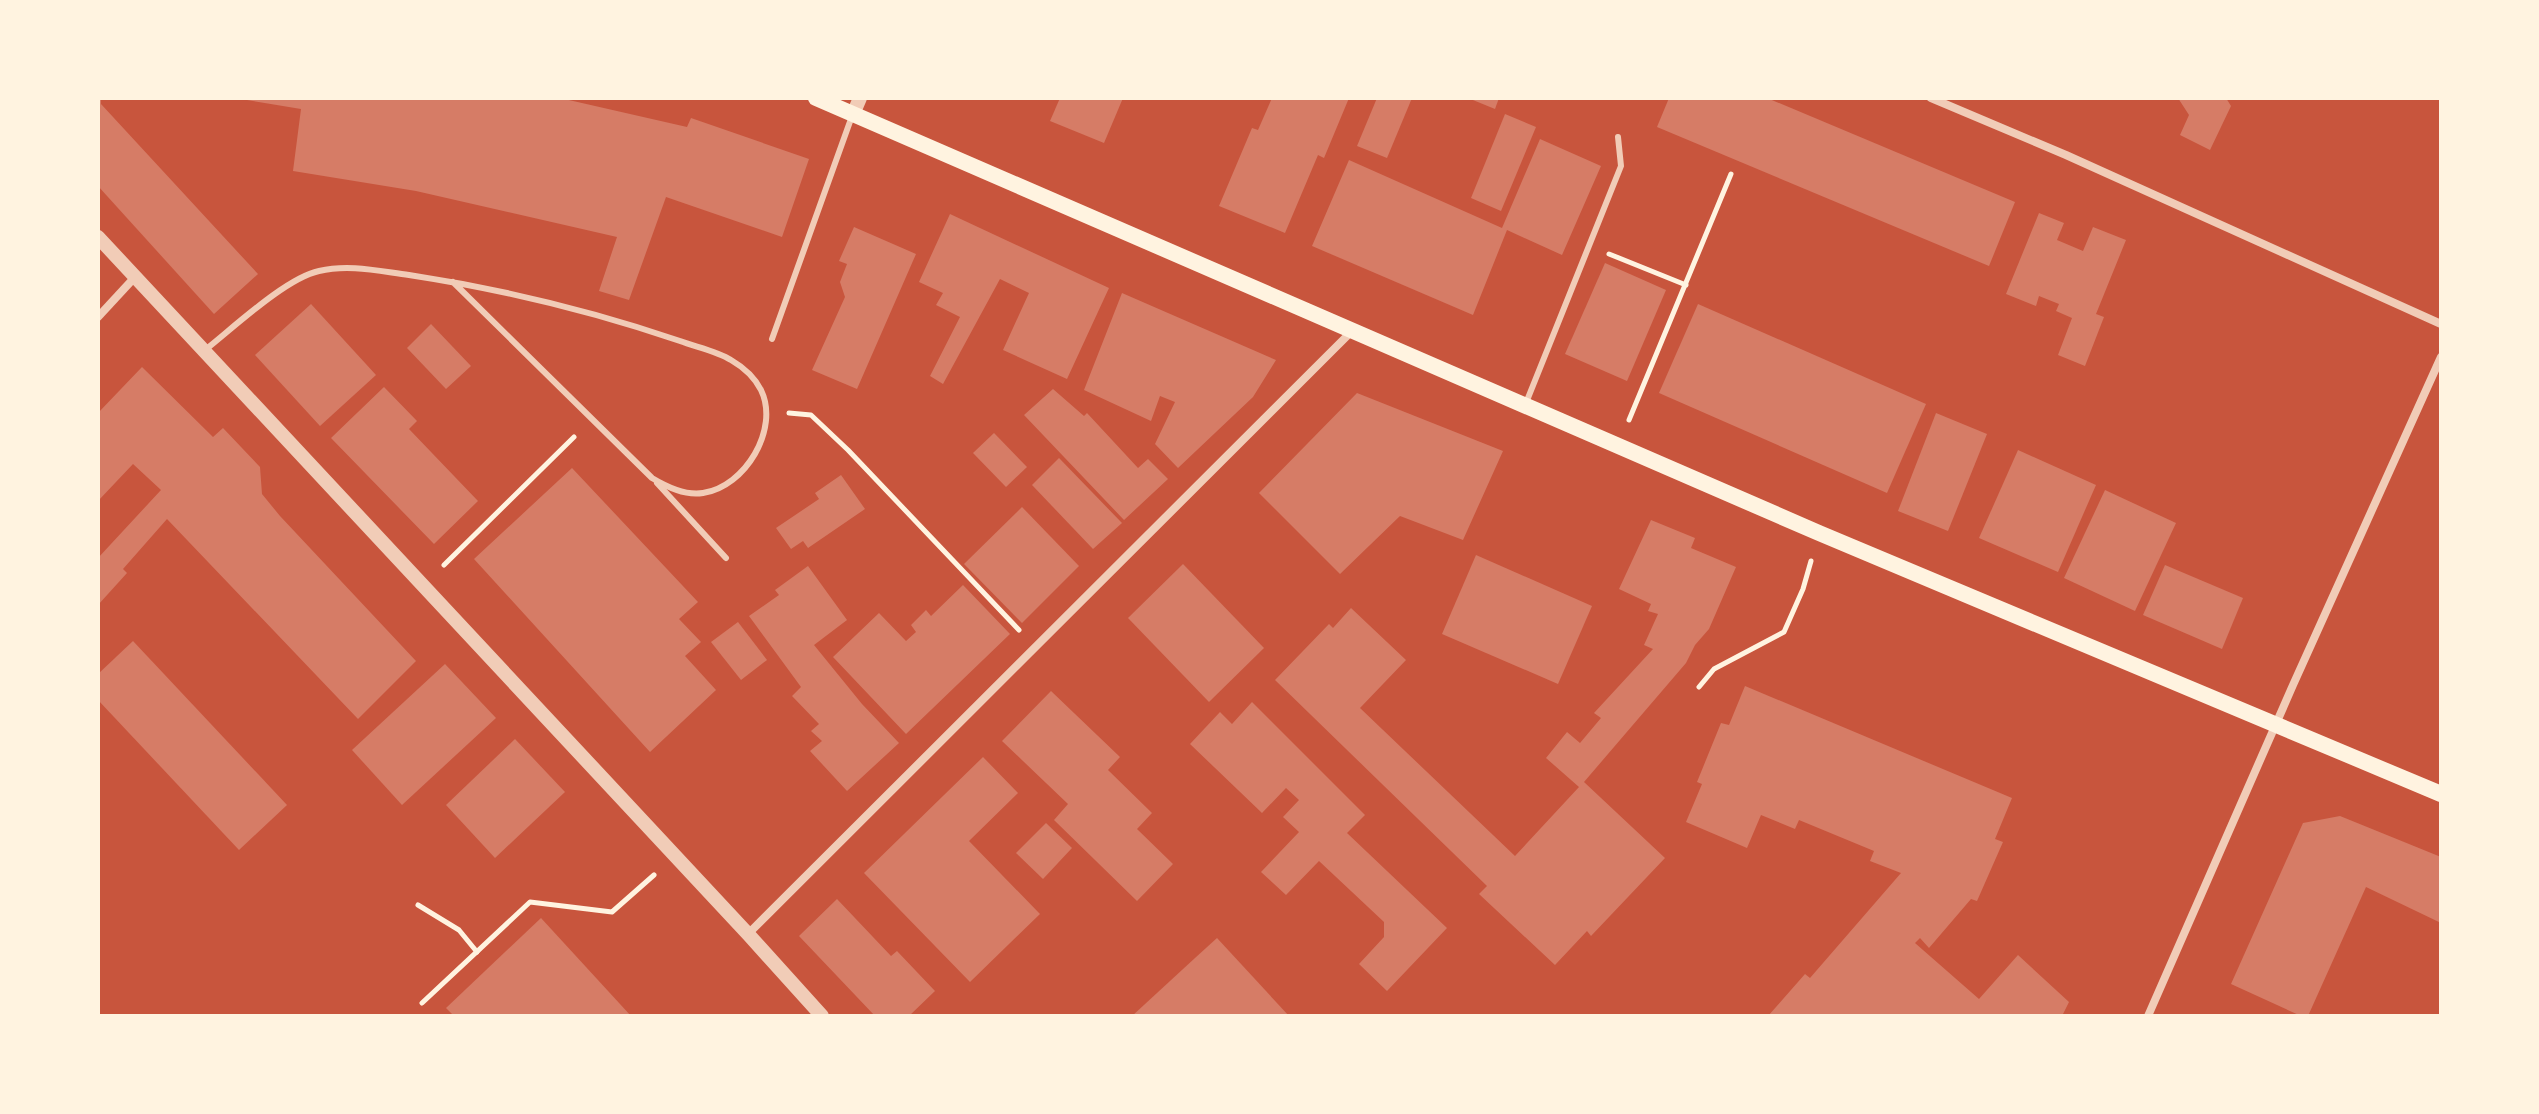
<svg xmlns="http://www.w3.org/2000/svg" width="2539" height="1114" font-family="'Public Sans',sans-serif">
<rect width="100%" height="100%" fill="#c8553d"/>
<g fill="#d67c66">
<path d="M98,98H101V104L258,274L214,314L98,186Z"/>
<path d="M235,98H560L687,127L691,118L809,159L782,237L666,197L629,300L599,291L617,237L416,191L293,171L301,109Z"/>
<path d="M1060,98H1123L1104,143L1050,121Z"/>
<path d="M1272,98H1349L1324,158L1318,155L1285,233L1219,206L1252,128L1258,130Z"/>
<path d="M1377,98H1412L1387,158L1357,146Z"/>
<path d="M1468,98H1499L1495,109Z"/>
<path d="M1669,98H1767L2015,202L1989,266L1657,127Z"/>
<path d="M2178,98H2226L2231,106L2210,150L2180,135L2189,115Z"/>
<path d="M1505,114L1536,127L1501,211L1471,198Z"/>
<path d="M1540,139L1601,166L1562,255L1507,230L1473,315L1312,246L1349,160L1502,228Z"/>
<path d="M2039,213L2064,223L2057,240L2083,251L2093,227L2126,240L2096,314L2104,317L2085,366L2058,355L2072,318L2056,311L2059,304L2039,296L2036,306L2006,294Z"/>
<path d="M950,214L1109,288L1067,379L1003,350L1029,293L1000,279L943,384L930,376L960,317L936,305L943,293L919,282Z"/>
<path d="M854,227L916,254L857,389L812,370L845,297L840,282L847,264L839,261Z"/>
<path d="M1605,263L1666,290L1627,381L1565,354Z"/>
<path d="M1122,293L1276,360L1253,397L1178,468L1155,444L1175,402L1160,396L1151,421L1084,390Z"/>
<path d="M311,304L376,375L320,426L255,355Z"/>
<path d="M1698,304L1926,404L1887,493L1659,393Z"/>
<path d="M431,324L471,366L446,389L407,348Z"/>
<path d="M142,367L213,437L223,428L260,467L262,494L280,516L416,661L358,719L167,519L123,569L127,573L98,605V558L161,490L133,464L98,501V413Z"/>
<path d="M384,387L417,421L409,429L478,501L434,544L331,438Z"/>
<path d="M1053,389L1084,416L1087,413L1138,468L1148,459L1168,479L1124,520L1024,415Z"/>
<path d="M1357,393L1503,451L1463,540L1400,516L1340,574L1259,493Z"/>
<path d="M1936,413L1987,434L1948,531L1898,511Z"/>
<path d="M994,433L1027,467L1006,487L973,453Z"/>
<path d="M2018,450L2096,485L2058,572L1979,538Z"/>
<path d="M1059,458L1122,523L1093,549L1032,485Z"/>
<path d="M572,468L698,602L679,619L701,642L685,656L716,690L650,752L474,559Z"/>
<path d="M841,475L865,509L808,548L803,541L791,549L776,528L819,499L815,493Z"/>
<path d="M2105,490L2176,523L2135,611L2064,578Z"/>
<path d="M1022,507L1079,566L1022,623L964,564Z"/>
<path d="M1651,520L1695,538L1691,548L1736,567L1709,629L1695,645L1686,663L1584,782L1665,858L1591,936L1587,931L1555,965L1479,894L1487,886L1275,680L1329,624L1333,628L1351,608L1406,660L1360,708L1515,856L1579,787L1546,758L1567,732L1580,743L1601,718L1594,713L1653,649L1644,645L1658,614L1648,611L1651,604L1619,589Z"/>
<path d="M1476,555L1592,606L1558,684L1442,634Z"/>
<path d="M1183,564L1264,648L1209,702L1128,618Z"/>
<path d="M2165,565L2243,598L2222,649L2143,615Z"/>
<path d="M808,566L847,620L814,645L862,704L899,743L847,791L810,751L822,741L811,731L819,724L792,696L801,687L749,616L779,595L775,590Z"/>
<path d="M963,585L1010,634L906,734L833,657L879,613L906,641L916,632L911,625L926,610L931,616Z"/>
<path d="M738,622L767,660L741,680L711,642Z"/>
<path d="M133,641L287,805L239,850L98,700V674Z"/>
<path d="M445,664L496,718L402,805L352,750Z"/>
<path d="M1745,686L2012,798L1995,839L2003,842L1977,901L1971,899L1929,948L1920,938L1915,943L1979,999L2018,955L2069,1002L2062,1016H1768L1805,974L1810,978L1901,873L1870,861L1874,851L1799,820L1795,829L1761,815L1747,848L1686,822L1702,784L1697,782L1721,723L1729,725Z"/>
<path d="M1051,691L1120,757L1108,770L1152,813L1137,829L1173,864L1137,901L1054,820L1068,804L1002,741Z"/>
<path d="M1252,702L1365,815L1347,833L1447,928L1387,991L1359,964L1384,937V922L1319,861L1286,895L1261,872L1299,832L1283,817L1299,800L1286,788L1262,813L1190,744L1220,712L1232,724Z"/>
<path d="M515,739L565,792L495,858L446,805Z"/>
<path d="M983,757L1018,793L969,841L1040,914L970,982L864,873Z"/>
<path d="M2340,816L2441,857V923L2366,887L2308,1016H2301L2231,984L2303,823Z"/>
<path d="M1046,823L1072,848L1043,879L1016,853Z"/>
<path d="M837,899L891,956L897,951L935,991L909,1016H875L799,936Z"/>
<path d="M541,918L631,1016H454L446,1008Z"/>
<path d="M1217,938L1289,1016H1132L1195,958Z"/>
</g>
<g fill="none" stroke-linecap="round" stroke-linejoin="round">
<g stroke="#fff3e0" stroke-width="5">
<path d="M1609,254L1686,285"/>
<path d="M789,413L811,415L848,450L1019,630"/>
<path d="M1629,420L1731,174"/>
<path d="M444,565L574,437"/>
<path d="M1699,687L1714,669L1784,632L1803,589L1811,561"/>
<path d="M418,905L459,930L477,952"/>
<path d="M422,1003L530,902L612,912L654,875"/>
</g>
<g stroke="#f1ccb7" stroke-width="6">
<path d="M772,339L852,116"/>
<path d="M205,350C233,328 286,278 319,271C349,264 378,271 409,275C501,289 592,311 680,341C696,347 717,351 731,360C743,367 755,378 761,390C780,429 745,487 703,493C685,496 667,487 652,478L453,282"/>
<path d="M1526,403L1621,166L1618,137"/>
<path d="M657,483L726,558"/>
</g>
<g stroke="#f1ccb7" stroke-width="8">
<path d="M1931,98L2066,155L2441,324"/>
<path d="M98,317L135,277"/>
<path d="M748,934L1351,332"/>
<path d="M2148,1016L2293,685L2441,357"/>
</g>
<g stroke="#f1ccb7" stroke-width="14">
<path d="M854,112L860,98"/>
<path d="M98,237L748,934L822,1016"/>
</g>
<path stroke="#fff3e0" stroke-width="16" d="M816,98L1819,533L2441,794"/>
</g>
<rect width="2539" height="1114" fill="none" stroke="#fff3e0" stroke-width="200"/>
</svg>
